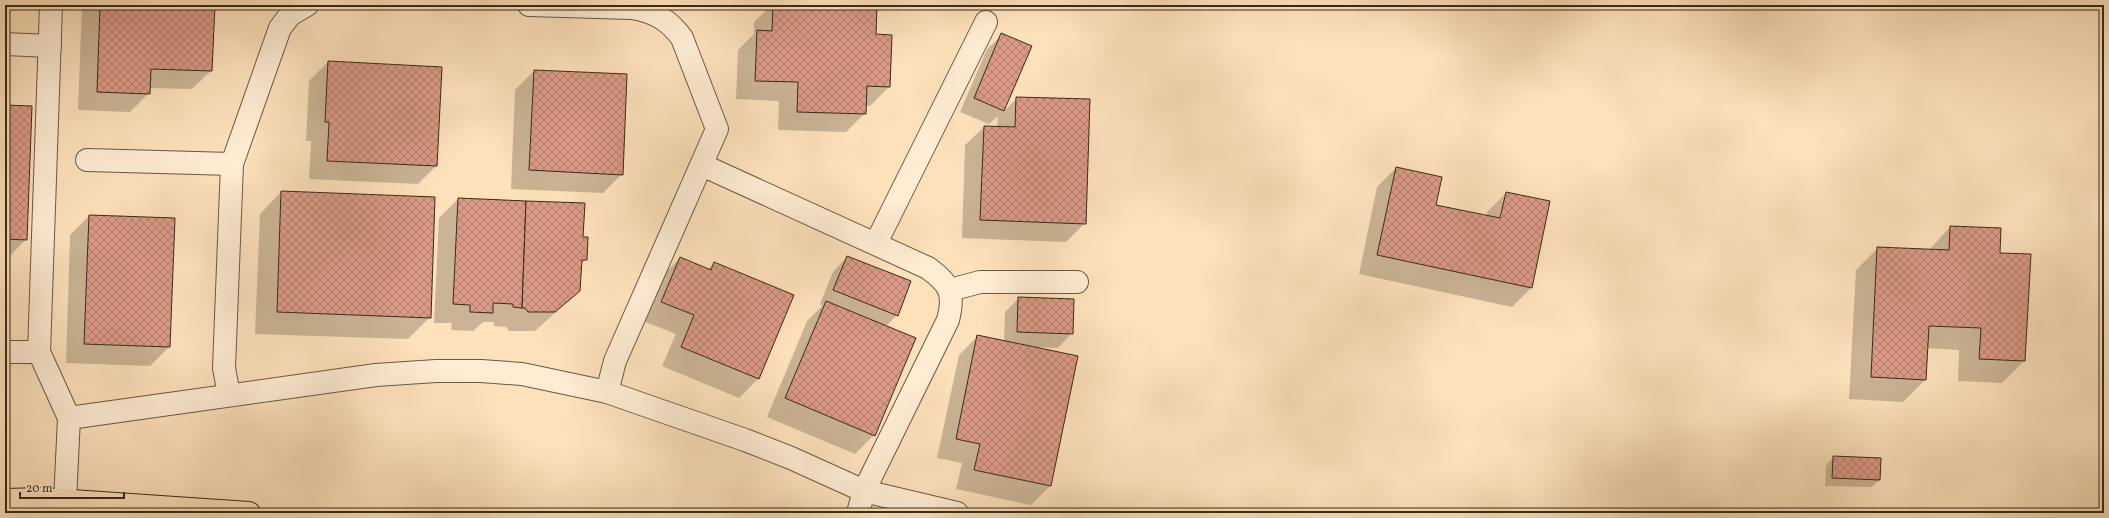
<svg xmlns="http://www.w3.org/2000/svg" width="2109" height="518" font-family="Vollkorn,serif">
<defs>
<pattern id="building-cross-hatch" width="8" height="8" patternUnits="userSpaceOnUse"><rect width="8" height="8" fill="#db9a87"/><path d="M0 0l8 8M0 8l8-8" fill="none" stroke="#b37e6d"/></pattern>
</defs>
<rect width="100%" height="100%" fill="#fde1bb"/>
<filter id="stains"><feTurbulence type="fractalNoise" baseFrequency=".005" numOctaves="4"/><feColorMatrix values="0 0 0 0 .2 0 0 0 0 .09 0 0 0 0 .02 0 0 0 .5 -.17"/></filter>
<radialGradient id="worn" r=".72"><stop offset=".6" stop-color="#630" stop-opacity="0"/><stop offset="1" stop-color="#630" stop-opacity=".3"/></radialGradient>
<g fill="#0003">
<path d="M82,5H214L211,71L192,89L149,88V93L130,112L78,110Z"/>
<path d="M772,5L876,7L875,35L889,87L870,106L865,105V113L846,132L778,130L779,101L736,99L738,50L754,34V22Z"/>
<path d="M1002,35L1030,46L1003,112L1017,98L1085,223L1066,242L962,238L965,145L984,127H997L998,116L989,124L960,112L987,49Z"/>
<path d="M328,62L437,165L418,184L309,179L311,141H306L309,81Z"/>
<path d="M534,71L622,174L603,193L511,189L515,90Z"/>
<path d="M5,106L26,239L8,258H5Z"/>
<path d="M1396,168L1435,206L1486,217L1487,212L1506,193L1531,288L1512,307L1359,274L1377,187Z"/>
<path d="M281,192L430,317L408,339L255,334L260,214Z"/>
<path d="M458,199L582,238L586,259L581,264L579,291L535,331H509L506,327L494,326V322H483L473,331L451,330L452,323H434L439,218Z"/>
<path d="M89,216L169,347L150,366L66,363L70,235Z"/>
<path d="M1950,227L1999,254L2024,361L2002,383L1958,381L1959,350L1926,348L1925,380L1903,402L1849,399L1856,270L1878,248L1929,250Z"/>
<path d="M847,257L897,315L885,327L874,435L855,454L767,417L807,321L822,306L820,304L833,272Z"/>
<path d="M680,258L707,270L714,263L792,296L758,379L739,398L662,366L676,334L643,321L661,277Z"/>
<path d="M1019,298L1072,333L1058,348L1035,347L1050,486L1031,505L956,489L962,463L937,458L959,355L978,336L1004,341L1005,312Z"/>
<path d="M1834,457L1879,480L1872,487L1825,486L1826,465Z"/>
</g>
<g fill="url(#building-cross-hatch)" stroke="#392a17">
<path d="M100,5H215L212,71L151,69L150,94L97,92Z"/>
<path d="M773,5L877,6L876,34L892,35L890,87L867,86L866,114L797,112L798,82L755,81L757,30L772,31Z"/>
<path d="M1001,33L1032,46L1004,111L974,98Z"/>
<path d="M328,61L442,67L437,166L327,161L329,122H325Z"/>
<path d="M534,70L627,74L623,175L529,170Z"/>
<path d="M1016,97L1090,99L1086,224L980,220L984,126L1015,127Z"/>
<path d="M5,105L32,106L27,240L5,239Z"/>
<path d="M1396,167L1442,177L1436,205L1500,218L1506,192L1550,201L1532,288L1377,255Z"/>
<path d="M281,191L435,197L431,318L277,312Z"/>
<path d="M458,198L526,201L522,308L513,307V304L493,303V313L470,312V305L453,304Z"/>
<path d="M526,201L585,203L583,237H588L587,260H582L580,291L555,312H528L525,308H522Z"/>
<path d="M89,215L175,218L170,347L84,344Z"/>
<path d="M1950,226L2001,228L2000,253L2031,254L2025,361L1979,359L1981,328L1929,326L1926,380L1871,377L1877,247L1949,250Z"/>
<path d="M847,256L911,281L898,316L833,290Z"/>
<path d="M680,257L711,270L714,262L794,295L759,379L681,347L694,315L661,302Z"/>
<path d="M1018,297L1074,299L1073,334L1017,332Z"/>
<path d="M826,301L916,338L875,436L785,398Z"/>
<path d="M977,335L1078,356L1051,486L974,470L980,444L956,439Z"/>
<path d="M1833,456L1881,458L1880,480L1832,478Z"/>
</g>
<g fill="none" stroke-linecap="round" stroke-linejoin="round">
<g stroke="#6a5840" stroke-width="24">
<g id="minor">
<path d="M529,5L632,8C655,12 669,20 682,38L717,129L615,361L607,392"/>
<path d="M5,44L50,46"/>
<path d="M87,160L232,164"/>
<path d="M702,165L928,268C950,284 955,293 948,320L864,491L858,513"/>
<path d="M876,243L986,22"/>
<path d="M950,290L980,282H1077"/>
<path d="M5,352H39L51,5"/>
<path d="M39,352L69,418L65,501"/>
<path d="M229,395L224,368L232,164L280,28L290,15L307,5"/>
<path d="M69,418L376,375L436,371H481L522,374L607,392L745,440L791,458L864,491L957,513"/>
</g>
</g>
<g stroke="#392a17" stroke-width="24">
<path id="major" d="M5,500L42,499L249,513"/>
</g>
<use href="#minor" stroke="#feecd3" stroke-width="22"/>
<use href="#major" stroke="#fde1bb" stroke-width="22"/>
</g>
<rect width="2109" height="518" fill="none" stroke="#fde1bb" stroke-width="20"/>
<rect x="6" y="6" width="2097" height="506" fill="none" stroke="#392a17" stroke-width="2"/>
<rect x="10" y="10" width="2089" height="498" fill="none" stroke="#392a17"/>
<path d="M20 492v6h104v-6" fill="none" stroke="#392a17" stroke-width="2"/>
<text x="26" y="492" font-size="12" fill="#392a17" stroke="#feecd3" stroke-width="3" paint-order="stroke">20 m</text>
<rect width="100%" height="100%" filter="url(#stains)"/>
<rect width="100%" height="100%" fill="url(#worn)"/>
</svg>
